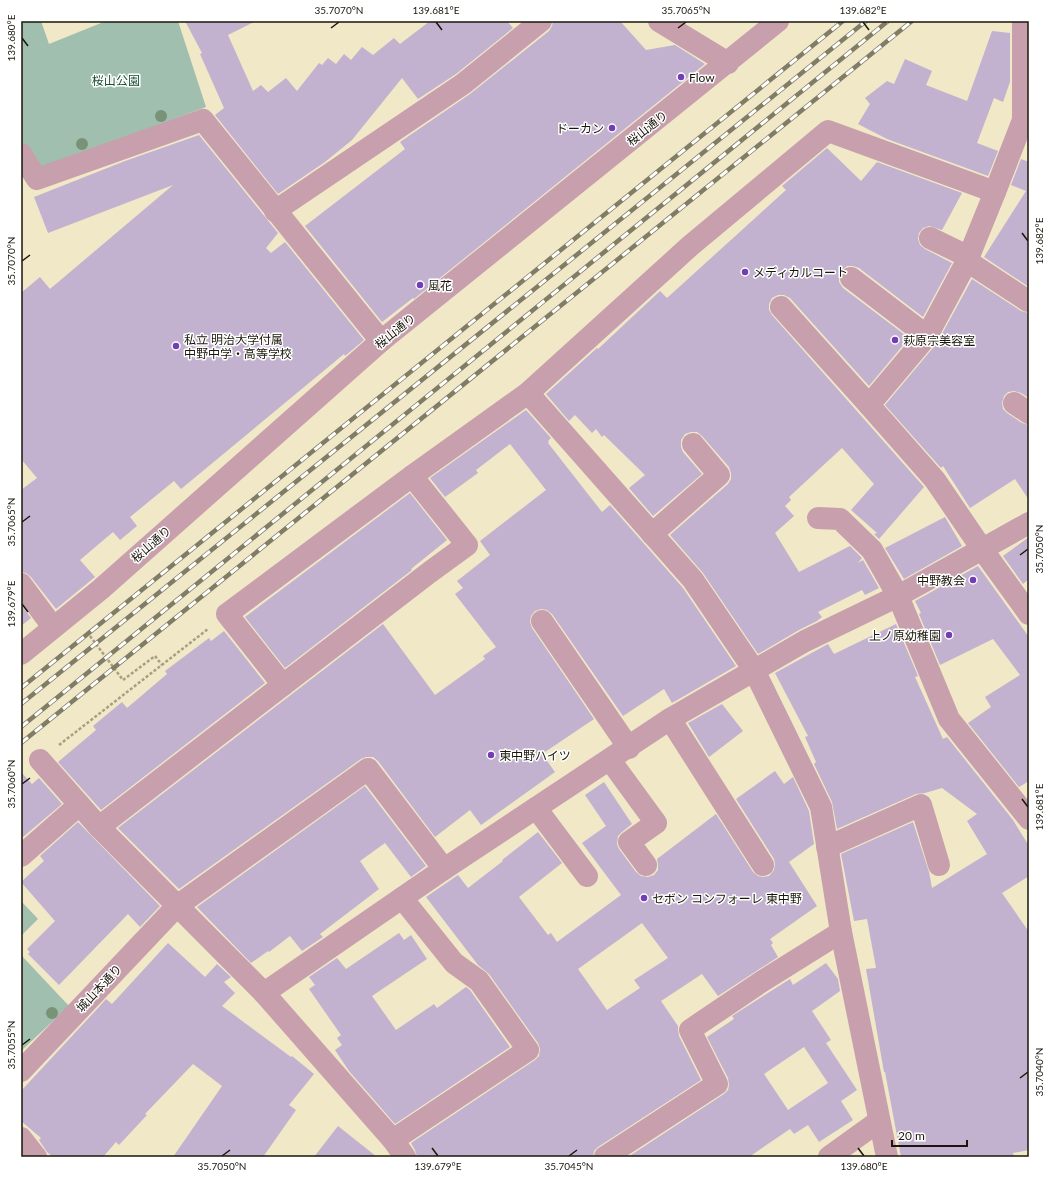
<svg xmlns="http://www.w3.org/2000/svg" width="1050" height="1178" font-family="Lato,'Noto Sans JP',sans-serif">
<rect width="100%" height="100%" fill="#f0e8c6"/>
<g fill="#a1bfaf">
<path d="M21,21H41L49,44L106,21H178L206,107L44,168L33,162L21,141Z"/>
<path d="M21,901L38,919L21,936Z"/>
<path d="M21,955L69,1006L21,1051Z"/>
</g>
<g fill="#c2b2d0" fill-rule="evenodd">
<path d="M185,21H256L228,35L253,91L261,85L268,92L286,78L297,91L319,63L322,65L328,58L336,64L344,54L351,60L362,47L373,55L394,38L400,44L430,21H507L513,28L456,74L418,99L402,78L352,140L325,162L278,194L215,115L224,108L200,54L202,53Z"/>
<path d="M553,21H620L646,50L675,45L705,64L414,299L413,298L382,322L305,226L405,149L400,142L470,94L549,31L552,26Z"/>
<path d="M992,31L1010,33V82L1003,102L994,98L977,143L998,151L988,176L887,139L858,124L870,104L865,98L887,81L894,84L905,59L932,71L926,85L967,101Z"/>
<path d="M199,135L278,233L266,248L271,253L285,242L364,340L345,356L344,354L181,489L174,481L130,517L137,526L120,540L113,532L80,560L95,577L56,609L31,577L26,573L21,572V490L37,478L21,459V293L40,277L50,289L173,185L48,233L34,197L125,161Z"/>
<path d="M827,148L861,181L877,162L962,193L942,230L929,226L923,228L919,233L918,239L920,245L925,249L952,263L923,317L859,268L853,266H847L841,271L839,277V282L843,288L909,338L869,386L790,298L784,295H778L772,298L769,304V310L772,315L924,487L879,539L874,534L877,533L851,510L874,484L842,448L789,497L791,500L785,506L794,516L775,533L799,572L850,546L862,558L858,563L863,560L879,588L865,595L862,590L818,612L822,617L817,621L799,630L758,654L703,573L670,535L728,484L731,479V473L729,467L702,436L697,432H691L685,434L681,440V447L683,452L702,474L653,516L629,488L645,475L604,435L602,437L596,429L592,433L575,415L569,421L546,394L597,348L598,349L660,291L667,298L786,190L782,186Z"/>
<path d="M1021,159L1029,162V287L984,257L1026,191L1011,185Z"/>
<path d="M972,279L1021,311L1029,313V398L1021,393L1014,391L1008,392L1004,396L1002,403L1003,409L1007,413L1022,423L1029,425V500L1015,479L970,508L943,466L941,468L885,405L937,343Z"/>
<path d="M526,410L551,438L548,441L549,442L548,443L602,512L610,505L683,588L736,666L672,703L664,689L623,716L552,614L547,610L541,609L535,611L531,616L530,622L532,628L594,719L542,754L555,772L481,825L470,810L435,837L378,761L373,757H366L361,759L179,889L118,828L383,624L435,695L485,659L483,656L496,647L455,594L463,588L457,581L490,555L480,541L546,490L510,444L476,470L478,473L445,497L430,478Z"/>
<path d="M410,493L447,540L411,569L412,570L285,668L245,617Z"/>
<path d="M945,517L962,546L904,579L885,548Z"/>
<path d="M1029,537V579L1023,584L1003,556Z"/>
<path d="M978,566L1029,637V781L1019,787L968,723L991,707L985,697L1020,675L993,639L940,665L919,614L921,613L915,601Z"/>
<path d="M21,605L31,618L21,626Z"/>
<path d="M896,624L918,676L915,677L943,739L947,737L1013,820L1029,846V876L1002,893L1029,932V1150L1013,1153L1014,1157H901L885,1072H884L866,969L876,968L867,919L854,921L841,854L913,822L929,872L932,888L987,854L967,821L977,814L942,788L925,793L916,794L837,829L832,802L814,764L816,762L805,737L808,736L775,673L828,644L834,654Z"/>
<path d="M224,631L265,683L101,810L58,762L96,730L93,726L122,702L127,708L167,674L165,671L209,638L211,641Z"/>
<path d="M722,704L743,731L709,757L688,723Z"/>
<path d="M775,771L784,784L793,777L809,811L814,844L789,862L817,906L770,939L773,943L771,945L778,957L718,996L702,974L661,1001L678,1026V1030L679,1036L701,1080L598,1147L594,1151L593,1157H417L415,1150L411,1143L535,1060L539,1056L540,1049L538,1043L489,974L478,965L426,897L458,875L468,888L503,861L502,860L538,832L562,863L519,897L548,935L551,933L557,942L621,895L582,843L606,826L585,795L604,782L632,824L622,832L618,836L617,844L619,849L636,872L641,876L648,877L654,875L658,870V864L657,859L716,814L753,872L758,876L763,877L769,876L774,870L775,864L774,859L736,799ZM642,923L668,958L634,980L640,988L607,1010L578,969Z"/>
<path d="M21,772L32,784L39,778L62,804L23,837L21,834Z"/>
<path d="M365,786L426,866L411,877L385,843L360,861L379,889L320,934L323,937L302,951L290,936L269,952L268,951L251,963L197,907Z"/>
<path d="M78,822L160,906L140,927L128,914L59,985L28,954L30,952L27,949L55,921L21,882L44,861L40,856Z"/>
<path d="M399,933L404,940L411,935L427,959L372,996L396,1030L434,1004L437,1008L466,987L470,990L510,1047L395,1124L349,1071L335,1050L342,1045L337,1038L341,1035L309,989L315,985L309,977L337,958L346,969Z"/>
<path d="M168,943L205,977L217,964L231,977L224,982L235,993L222,1006L291,1057L292,1056L314,1074L289,1105L296,1110L263,1157H173L222,1086L193,1064L145,1114L147,1115L119,1145L116,1142L103,1157H53L47,1152L39,1140L41,1138L21,1121V1091L98,1008L106,999L112,1004Z"/>
<path d="M826,963L838,979L840,991L812,1011L831,1040L826,1043L857,1090L841,1101L853,1120L819,1142L808,1125L794,1134L790,1129L749,1157H628L724,1094L728,1090L729,1085L728,1078L707,1037L734,1019L732,1016L790,979L793,985ZM804,1047L828,1083L788,1110L764,1074Z"/>
<path d="M338,1126L377,1157H314Z"/>
</g>
<g fill="none" stroke-linecap="round" stroke-linejoin="round">
<g stroke="#a59f84" stroke-width="2.5" stroke-dasharray="3 2" stroke-linecap="butt">
<path d="M87,632L123,680L155,656L162,665"/>
<path d="M59,745L208,629"/>
</g>
<g stroke="#c89fac" stroke-width="22">
<path d="M659,21L728,63"/>
<path d="M1023,21V120L995,192L967,261L927,336L869,405L935,480L982,549L1029,614"/>
<path d="M21,154L37,179L203,120L381,341"/>
<path d="M275,211L463,84L541,21"/>
<path d="M930,238L969,257"/>
<path d="M967,261L1028,301"/>
<path d="M851,278L927,336"/>
<path d="M781,307L869,405"/>
<path d="M528,393L693,580L754,670L821,807L841,932L887,1157"/>
<path d="M1014,403L1029,413"/>
<path d="M818,518L840,519L872,550L898,596L949,719L1029,819"/>
<path d="M652,534L719,475L693,444"/>
<path d="M21,584L53,627"/>
<path d="M542,621L629,748"/>
<path d="M21,654L101,589L381,341L778,21"/>
<path d="M283,685L430,572L467,545L412,476"/>
<path d="M670,719L763,865"/>
<path d="M40,760L99,827L264,993L393,1140L405,1157"/>
<path d="M610,760L656,823L629,842L646,865"/>
<path d="M536,808L587,876"/>
<path d="M99,827L283,685L227,614L412,476L528,393L690,246L828,131L995,192"/>
<path d="M827,847L921,805L939,865"/>
<path d="M21,856L79,805"/>
<path d="M264,993L444,869L670,719L805,641L898,596L1029,523"/>
<path d="M21,1071L177,906L368,769L444,869"/>
<path d="M21,1138L36,1157"/>
<path d="M393,1140L528,1050L479,981L454,963L402,898"/>
<path d="M605,1157L717,1084L690,1030L761,982L841,932"/>
<path d="M829,1157L879,1121"/>
</g>
<g stroke="#817c65" stroke-width="4.5">
<g id="rail">
<path d="M21,688L843,21"/>
<path d="M21,704L866,21"/>
<path d="M21,727L888,21"/>
<path d="M21,743L912,21"/>
</g>
</g>
<use href="#rail" stroke="#fff" stroke-width="3" stroke-dasharray="9" stroke-linecap="butt"/>
</g>
<g fill="#799377">
<circle cx="161" cy="116" r="6"/>
<circle cx="82" cy="144" r="6"/>
<circle cx="52" cy="1013" r="6"/>
</g>
<path fill="none" stroke="#1a170a" stroke-width="1.5" d="M436,22L442,30M863,22L869,30M331,28L339,22M678,28L686,22M22,38L28,46M1022,233L1028,241M22,261L30,255M22,522L30,516M1020,555L1028,549M22,604L28,612M22,784L30,778M1022,799L1028,807M22,1045L30,1039M1020,1078L1028,1072M432,1148L438,1156M858,1148L864,1156M222,1156L230,1150M569,1156L577,1150"/>
<g fill="#733db4" stroke="#fff" stroke-width="1.5">
<circle cx="681" cy="77" r="4"/>
<circle cx="612" cy="128" r="4"/>
<circle cx="745" cy="272" r="4"/>
<circle cx="420" cy="285" r="4"/>
<circle cx="895" cy="340" r="4"/>
<circle cx="176" cy="346" r="4"/>
<circle cx="973" cy="580" r="4"/>
<circle cx="949" cy="635" r="4"/>
<circle cx="491" cy="755" r="4"/>
<circle cx="644" cy="898" r="4"/>
</g>
<g text-anchor="middle" dominant-baseline="central" stroke-width="3" stroke-linejoin="round" paint-order="stroke">
<g font-size="12" fill="#1a170a" stroke="#fff" text-anchor="start">
<text x="689" y="77">Flow</text>
<text x="604" y="128" text-anchor="end">ドーカン</text>
<text x="753" y="272">メディカルコート</text>
<text x="428" y="285">風花</text>
<text x="184" y="339">私立 明治大学付属<tspan x="184" dy="14">中野中学・高等学校</tspan></text>
<text x="903" y="340">萩原宗美容室</text>
<text x="965" y="580" text-anchor="end">中野教会</text>
<text x="941" y="635" text-anchor="end">上ノ原幼稚園</text>
<text x="499" y="755">東中野ハイツ</text>
<text x="652" y="898">セボン コンフォーレ 東中野</text>
</g>
<g font-size="12" fill="#184d37" stroke="#fff">
<text x="116" y="80">桜山公園</text>
</g>
<g font-size="12" fill="#1a170a" stroke="#fff">
<text transform="translate(647 128) rotate(-39)">桜山通り</text>
<text transform="translate(395 331) rotate(-39)">桜山通り</text>
<text transform="translate(151 544) rotate(-41)">桜山通り</text>
<text transform="translate(99 988) rotate(-47)">城山本通り</text>
</g>
</g>
<rect width="1050" height="1178" fill="none" stroke="#ffffff" stroke-width="44"/>
<path d="M892 1140v6h75v-6" fill="none" stroke="#1a170a" stroke-width="2"/>
<text x="898" y="1140" font-size="12" fill="#1a170a" stroke="#ffffff" stroke-width="3" paint-order="stroke">20 m</text>
<rect x="22" y="22" width="1006" height="1134" fill="none" stroke="#1a170a" stroke-width="1.5"/>
<g font-size="10" text-anchor="middle" fill="#1a170a">
<text x="339" y="14">35.7070°N</text>
<text x="436" y="14">139.681°E</text>
<text x="686" y="14">35.7065°N</text>
<text x="863" y="14">139.682°E</text>
<text transform="translate(11 38) rotate(-90)" y="4">139.680°E</text>
<text transform="translate(1039 241) rotate(-90)" y="4">139.682°E</text>
<text transform="translate(11 261) rotate(-90)" y="4">35.7070°N</text>
<text transform="translate(11 522) rotate(-90)" y="4">35.7065°N</text>
<text transform="translate(1039 549) rotate(-90)" y="4">35.7050°N</text>
<text transform="translate(11 604) rotate(-90)" y="4">139.679°E</text>
<text transform="translate(11 784) rotate(-90)" y="4">35.7060°N</text>
<text transform="translate(1039 807) rotate(-90)" y="4">139.681°E</text>
<text transform="translate(11 1045) rotate(-90)" y="4">35.7055°N</text>
<text transform="translate(1039 1072) rotate(-90)" y="4">35.7040°N</text>
<text x="222" y="1170">35.7050°N</text>
<text x="438" y="1170">139.679°E</text>
<text x="569" y="1170">35.7045°N</text>
<text x="864" y="1170">139.680°E</text>
</g>
</svg>
